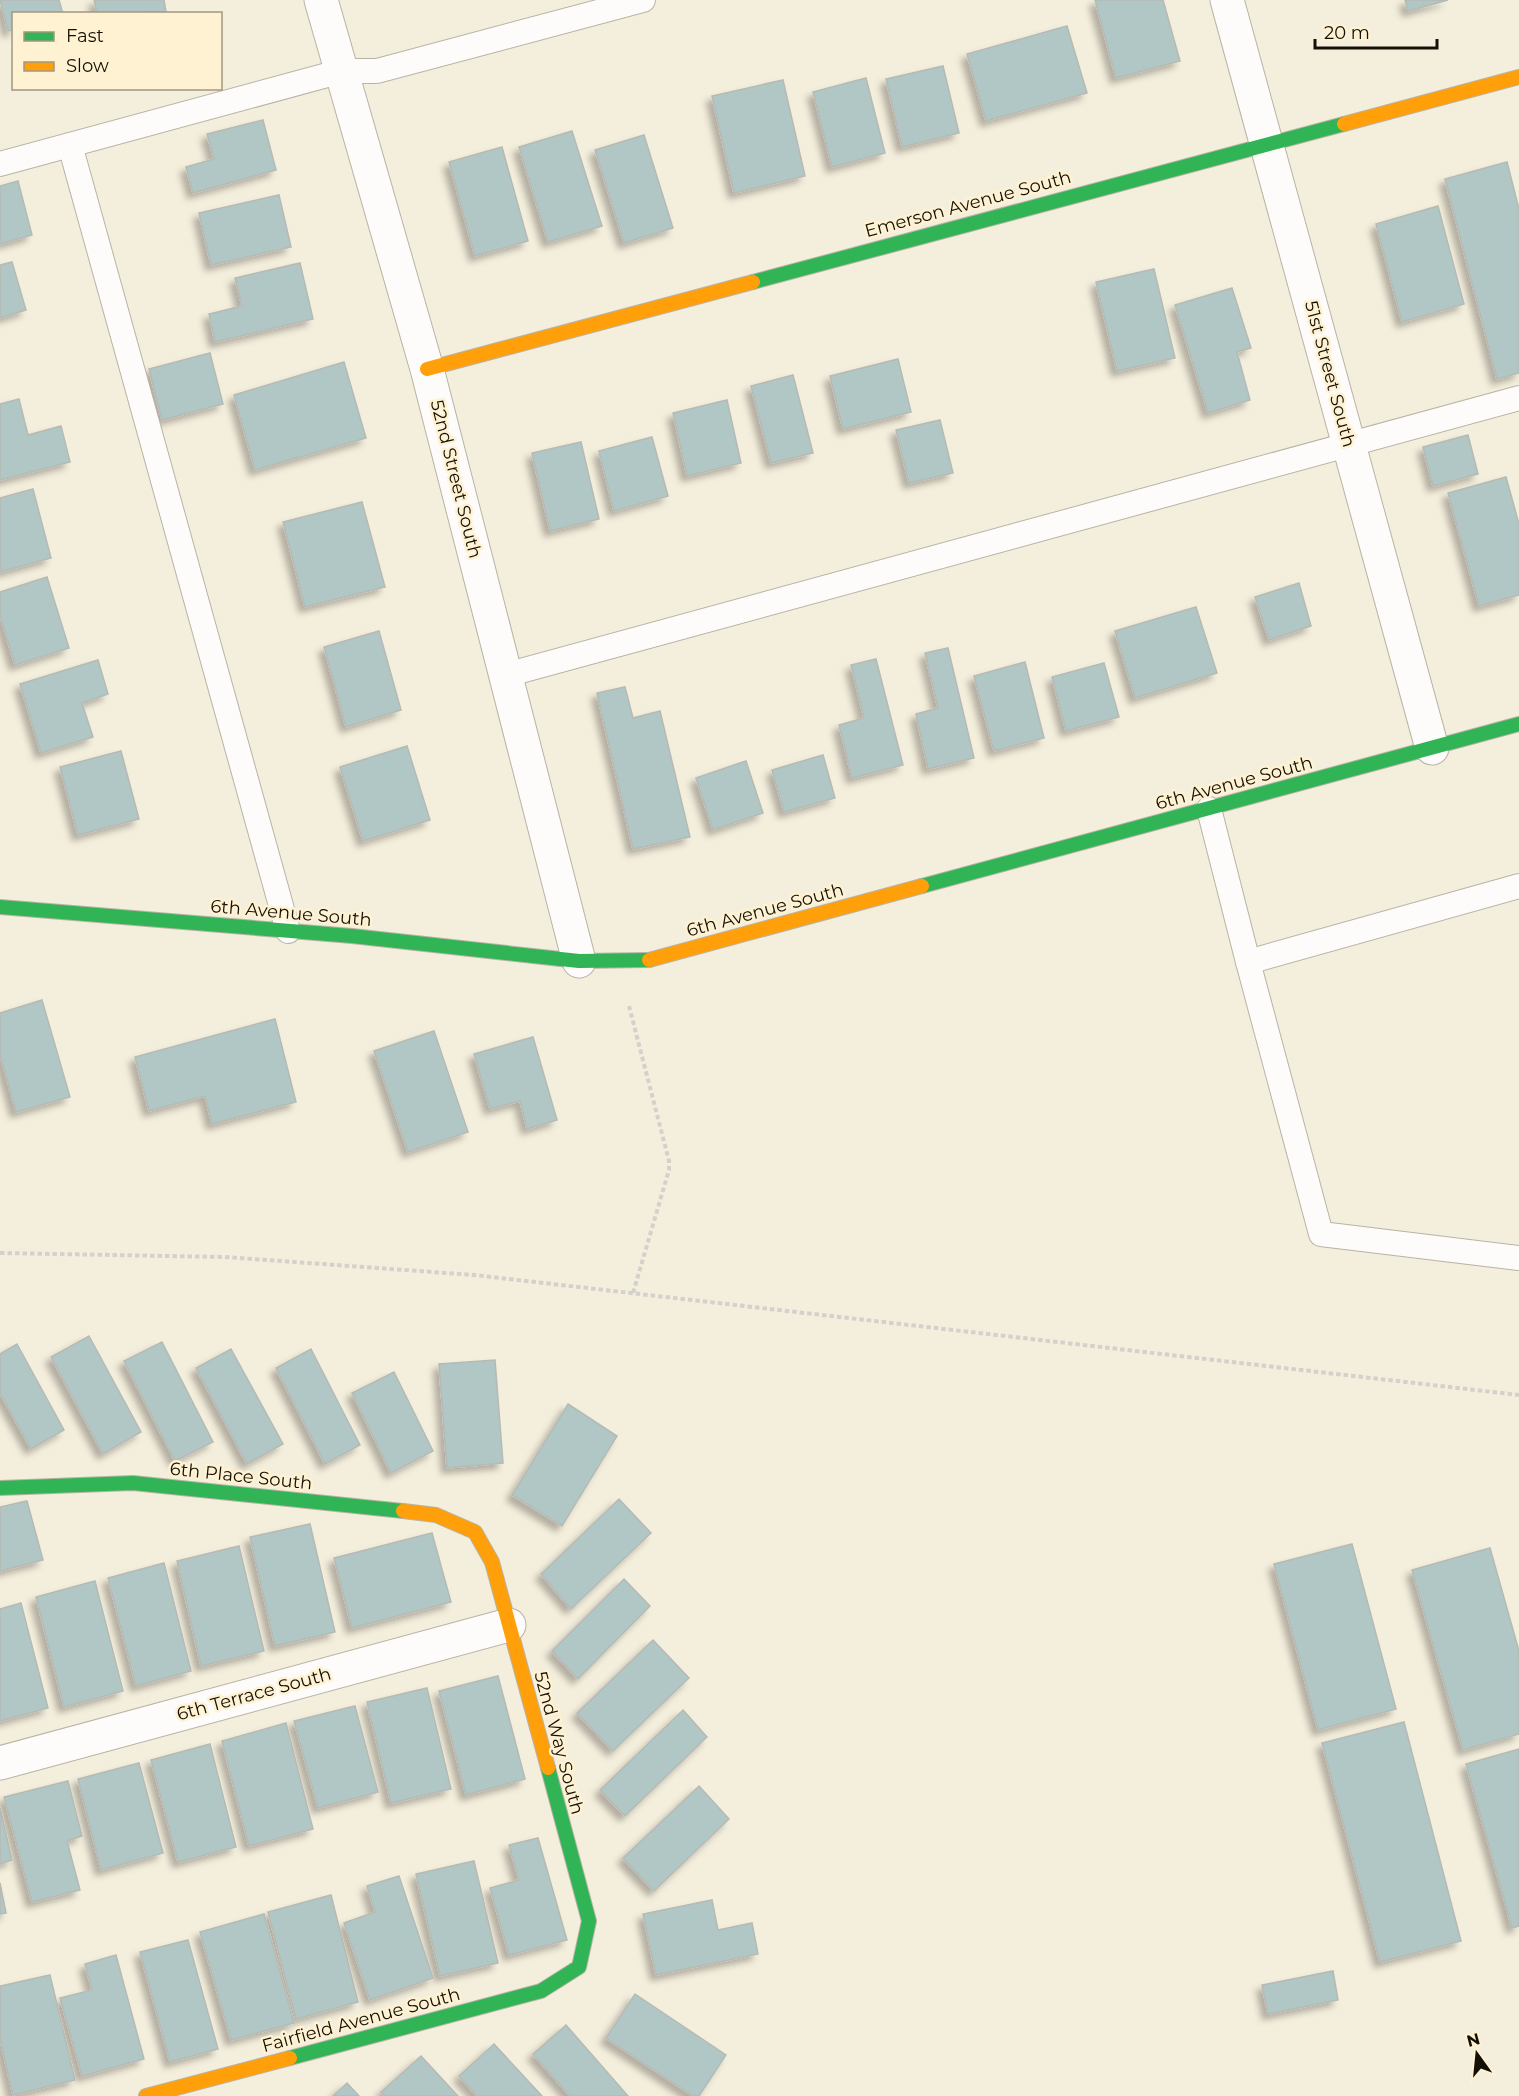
<svg xmlns="http://www.w3.org/2000/svg" width="1519" height="2096" font-family="Montserrat,sans-serif">
<defs>
<filter id="shadow"><feDropShadow dx="-5.5" dy="5.5" stdDeviation="3" flood-color="#0004"/></filter>
</defs>
<rect width="100%" height="100%" fill="#f4eedc"/>
<g fill="#b0c7c5" stroke="#b6bab4" stroke-width="1.5" filter="url(#shadow)">
<path d="M0,0H59L63,14H14V30L8,31Z"/>
<path d="M94,0H164L166,12L97,14Z"/>
<path d="M1095,0H1163L1180,61L1116,78Z"/>
<path d="M1405,0H1448L1408,11Z"/>
<path d="M1067,26L1087,93L986,121L967,54Z"/>
<path d="M943,66L959,133L902,147L886,79Z"/>
<path d="M866,78L885,153L832,167L813,92Z"/>
<path d="M783,80L805,176L734,193L712,96Z"/>
<path d="M263,120L276,170L193,193L186,167L214,159L207,134Z"/>
<path d="M572,131L602,226L548,242L519,147Z"/>
<path d="M644,135L673,228L624,243L595,150Z"/>
<path d="M502,147L528,241L475,256L449,162Z"/>
<path d="M1507,162L1519,209V373L1497,379L1445,179Z"/>
<path d="M18,181L32,235L0,244V186Z"/>
<path d="M279,195L291,247L211,265L199,213Z"/>
<path d="M1438,206L1464,304L1402,322L1376,224Z"/>
<path d="M12,262L26,310L0,318V265Z"/>
<path d="M300,263L313,319L215,342L209,314L242,306L235,278Z"/>
<path d="M1154,269L1175,358L1117,371L1096,282Z"/>
<path d="M1232,288L1251,348L1237,352L1250,400L1208,413L1175,305Z"/>
<path d="M210,353L223,404L162,420L149,369Z"/>
<path d="M898,359L911,412L843,429L830,376Z"/>
<path d="M344,362L366,438L255,470L234,395Z"/>
<path d="M793,375L813,453L771,463L751,386Z"/>
<path d="M19,399L28,435L61,426L70,462L0,480V404Z"/>
<path d="M727,400L741,463L687,476L673,413Z"/>
<path d="M940,420L953,473L909,483L896,430Z"/>
<path d="M1468,435L1478,474L1433,486L1423,447Z"/>
<path d="M652,437L668,496L614,511L599,451Z"/>
<path d="M581,442L599,519L550,531L532,453Z"/>
<path d="M1506,477L1519,524V595L1479,606L1448,493Z"/>
<path d="M33,489L51,558L0,572V498Z"/>
<path d="M362,502L385,587L305,607L283,522Z"/>
<path d="M47,577L69,648L15,665L0,616V592Z"/>
<path d="M1299,583L1311,626L1269,640L1255,597Z"/>
<path d="M1196,607L1217,673L1135,698L1115,631Z"/>
<path d="M379,631L401,710L346,727L324,647Z"/>
<path d="M948,648L974,758L928,769L916,714L938,708L925,653Z"/>
<path d="M876,659L903,765L852,778L839,725L864,718L851,665Z"/>
<path d="M98,660L108,694L82,703L93,737L41,753L20,684Z"/>
<path d="M1025,662L1044,738L994,751L974,676Z"/>
<path d="M1104,663L1119,717L1066,731L1052,677Z"/>
<path d="M625,687L633,718L660,711L690,837L633,849L597,693Z"/>
<path d="M407,746L430,820L363,841L340,767Z"/>
<path d="M121,751L139,819L78,835L60,767Z"/>
<path d="M823,755L835,798L784,812L772,770Z"/>
<path d="M746,761L763,813L713,830L696,778Z"/>
<path d="M42,1000L70,1097L16,1112L0,1055V1013Z"/>
<path d="M275,1019L296,1102L212,1124L205,1096L149,1111L135,1057Z"/>
<path d="M434,1031L468,1132L408,1152L374,1051Z"/>
<path d="M533,1037L557,1120L527,1129L520,1101L490,1109L474,1054Z"/>
<path d="M89,1336L141,1432L103,1454L51,1357Z"/>
<path d="M162,1342L213,1442L175,1461L124,1361Z"/>
<path d="M17,1344L64,1430L31,1449L0,1393V1354Z"/>
<path d="M231,1349L283,1444L247,1464L196,1368Z"/>
<path d="M311,1349L360,1445L325,1464L276,1368Z"/>
<path d="M495,1360L503,1463L447,1468L439,1364Z"/>
<path d="M394,1372L433,1451L391,1473L352,1393Z"/>
<path d="M568,1404L617,1436L562,1526L512,1495Z"/>
<path d="M619,1499L651,1533L571,1609L541,1574Z"/>
<path d="M27,1501L43,1560L0,1571V1507Z"/>
<path d="M310,1524L335,1632L275,1646L250,1537Z"/>
<path d="M432,1533L451,1602L352,1628L334,1558Z"/>
<path d="M1352,1544L1396,1709L1318,1730L1274,1564Z"/>
<path d="M239,1546L264,1651L201,1666L177,1561Z"/>
<path d="M1490,1548L1519,1651V1734L1463,1750L1412,1570Z"/>
<path d="M164,1563L191,1671L136,1686L108,1578Z"/>
<path d="M624,1579L650,1606L578,1679L552,1651Z"/>
<path d="M95,1581L123,1691L64,1707L36,1597Z"/>
<path d="M21,1603L48,1708L0,1721V1609Z"/>
<path d="M653,1640L689,1678L613,1751L577,1713Z"/>
<path d="M498,1676L525,1779L466,1795L439,1691Z"/>
<path d="M427,1688L451,1789L391,1803L367,1702Z"/>
<path d="M355,1706L378,1792L318,1808L294,1721Z"/>
<path d="M683,1710L707,1737L625,1816L600,1790Z"/>
<path d="M1404,1722L1461,1941L1380,1962L1322,1743Z"/>
<path d="M286,1723L313,1829L249,1846L222,1741Z"/>
<path d="M210,1744L236,1847L178,1862L151,1760Z"/>
<path d="M1519,1749V1926L1512,1928L1466,1764Z"/>
<path d="M139,1763L163,1853L101,1870L78,1779Z"/>
<path d="M68,1781L82,1836L67,1841L80,1890L32,1902L4,1797Z"/>
<path d="M699,1786L729,1819L654,1891L623,1858Z"/>
<path d="M0,1808L12,1860L0,1864Z"/>
<path d="M538,1838L567,1940L509,1955L490,1888L519,1880L509,1845Z"/>
<path d="M474,1861L498,1963L440,1976L416,1874Z"/>
<path d="M399,1876L433,1978L370,2000L344,1923L375,1912L367,1886Z"/>
<path d="M0,1883L6,1913L0,1914Z"/>
<path d="M331,1895L358,2002L296,2019L268,1912Z"/>
<path d="M712,1900L718,1930L752,1923L758,1954L656,1975L643,1914Z"/>
<path d="M264,1914L294,2023L231,2040L200,1932Z"/>
<path d="M188,1940L218,2049L170,2062L140,1952Z"/>
<path d="M116,1955L144,2059L82,2076L60,1998L92,1990L85,1964Z"/>
<path d="M1333,1971L1338,2000L1268,2014L1262,1985Z"/>
<path d="M50,1975L75,2080L13,2095L0,2039V1986Z"/>
<path d="M635,1994L726,2055L699,2096H693L606,2038Z"/>
<path d="M566,2025L628,2096H570L533,2054Z"/>
<path d="M494,2044L542,2096H477L459,2076Z"/>
<path d="M421,2056L458,2096H385L381,2092Z"/>
<path d="M347,2083L359,2096H333Z"/>
</g>
<g fill="none" stroke-linecap="round" stroke-linejoin="round">
<g stroke="#b9b3a6" stroke-width="26">
<g id="lane">
<path d="M70,145L288,931"/>
<path d="M0,164L342,71H377L643,0"/>
<path d="M506,675L1519,398"/>
<path d="M1209,809L1248,962"/>
<path d="M1519,886L1248,962L1321,1234L1519,1258"/>
</g>
</g>
<g stroke="#b9b3a6" stroke-width="35">
<g id="street">
<path d="M321,0L427,369L579,961"/>
<path d="M1227,0L1432,748"/>
<path d="M0,1763L509,1625"/>
</g>
</g>
<g stroke="#b9b3a6" stroke-width="16">
<g id="fast">
<path d="M753,282L1344,124"/>
<path d="M922,886L1519,724"/>
<path d="M0,907L352,936L579,961L649,960"/>
<path d="M0,1488L133,1483L403,1511"/>
<path d="M290,2058L541,1991L579,1967L589,1921L548,1768"/>
</g>
</g>
<g stroke="#b9b3a6" stroke-width="16">
<g id="slow">
<path d="M1344,124L1519,77"/>
<path d="M427,369L753,282"/>
<path d="M649,960L922,886"/>
<path d="M403,1511L436,1515L475,1532L492,1562L548,1768"/>
<path d="M146,2096L290,2058"/>
</g>
</g>
<g stroke="#d4d1cc" stroke-width="4" stroke-dasharray="4.5 3" stroke-linecap="butt">
<path d="M629,1006L669,1161V1170L633,1293"/>
<path d="M0,1253L225,1257L474,1275L1519,1395"/>
</g>
<use href="#lane" stroke="#fdfcfa" stroke-width="24"/>
<use href="#street" stroke="#fdfcfa" stroke-width="33"/>
<use href="#fast" stroke="#30b455" stroke-width="14"/>
<use href="#slow" stroke="#ff9f0a" stroke-width="14"/>
</g>
<g text-anchor="middle" dominant-baseline="central" stroke-width="5" stroke-linejoin="round" paint-order="stroke">
<g font-size="18" fill="#151006" stroke="#fff2d2">
<text transform="translate(968 204) rotate(-15)">Emerson Avenue South</text>
<text transform="translate(1330 374) rotate(75)">51st Street South</text>
<text transform="translate(456 479) rotate(76)">52nd Street South</text>
<text transform="translate(1234 783) rotate(-15)">6th Avenue South</text>
<text transform="translate(765 910) rotate(-15)">6th Avenue South</text>
<text transform="translate(291 913) rotate(5)">6th Avenue South</text>
<text transform="translate(241 1476) rotate(6)">6th Place South</text>
<text transform="translate(254 1694) rotate(-15)">6th Terrace South</text>
<text transform="translate(559 1743) rotate(75)">52nd Way South</text>
<text transform="translate(361 2020) rotate(-15)">Fairfield Avenue South</text>
</g>
</g>
<rect x="12" y="12" width="210" height="78" fill="#fff2d2" stroke="#a19880" stroke-width="1.5"/>
<rect x="24" y="32" width="30" height="9" fill="#30b455" stroke="#a19880" stroke-width="1.5"/>
<text x="66" y="42" font-size="18" fill="#151006">Fast</text>
<rect x="24" y="62" width="30" height="9" fill="#ff9f0a" stroke="#a19880" stroke-width="1.5"/>
<text x="66" y="72" font-size="18" fill="#151006">Slow</text>
<g transform="translate(1477 2054) rotate(345)" stroke="#fff2d2" stroke-width="4.5" paint-order="stroke">
<path d="M0-4.5L10 22L0 15L-10 22Z" fill="#151006"/>
<text y="-9" font-size="16" font-weight="bold" text-anchor="middle" fill="#151006">N</text>
</g>
<path d="M1315 39v9h122v-9" fill="none" stroke="#151006" stroke-width="3"/>
<text x="1324" y="39" font-size="18" fill="#151006" stroke="#fff2d2" stroke-width="4.5" paint-order="stroke">20 m</text>
</svg>
